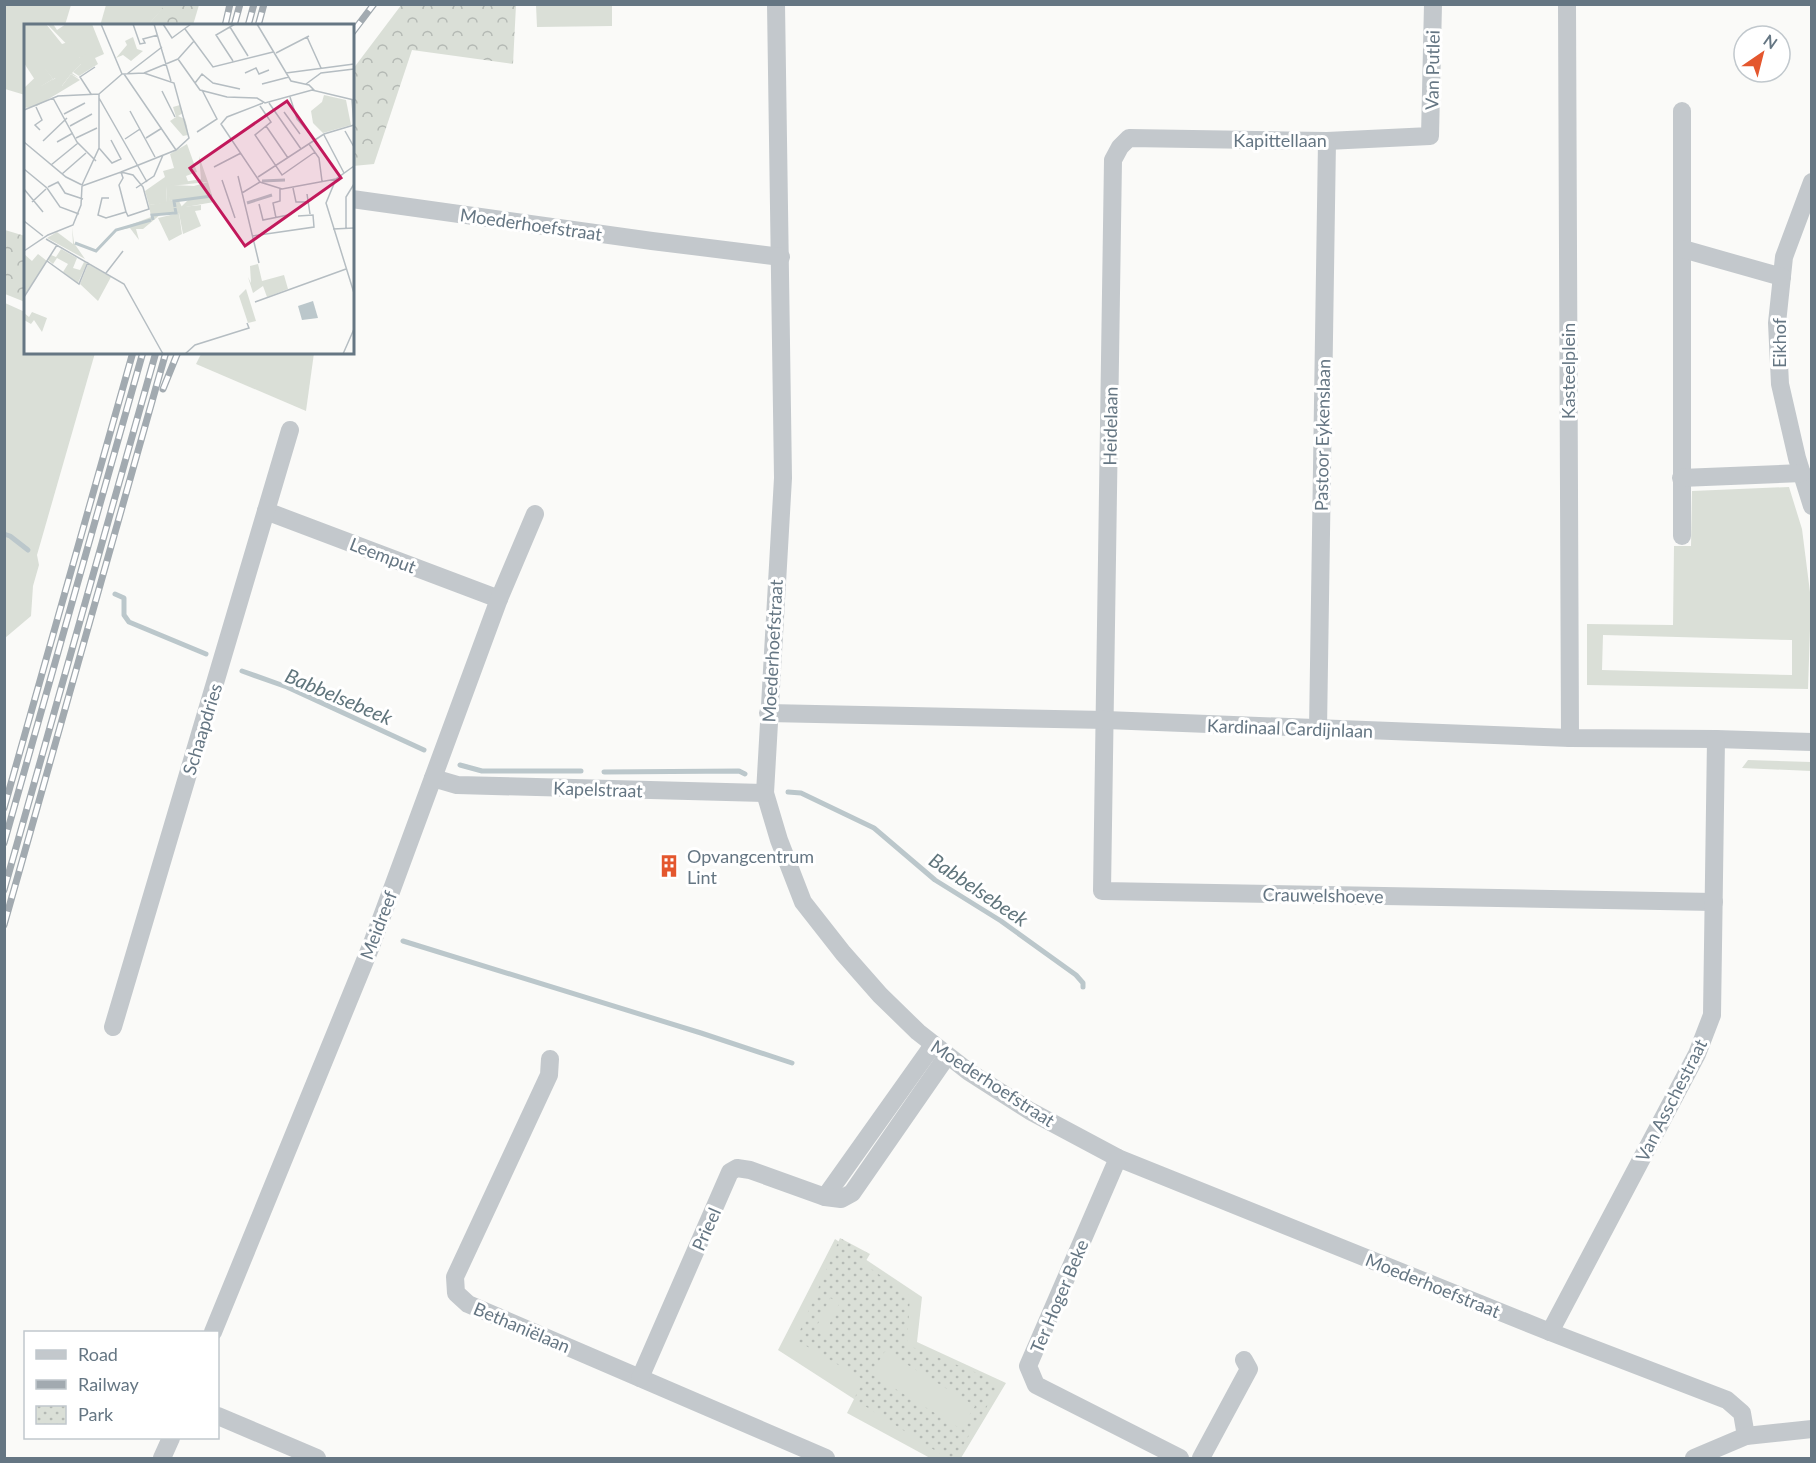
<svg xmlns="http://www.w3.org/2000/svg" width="1816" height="1463" font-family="Lato,sans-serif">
<defs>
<pattern id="forest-crowns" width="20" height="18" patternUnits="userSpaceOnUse" patternTransform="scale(1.5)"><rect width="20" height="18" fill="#dadfd7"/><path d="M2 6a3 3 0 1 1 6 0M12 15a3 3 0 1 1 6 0" fill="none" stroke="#b4b9b4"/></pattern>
<pattern id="park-dots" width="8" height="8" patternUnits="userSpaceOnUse" patternTransform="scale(1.5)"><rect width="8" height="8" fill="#dadfd7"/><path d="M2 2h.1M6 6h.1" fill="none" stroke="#b4b9b4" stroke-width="1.8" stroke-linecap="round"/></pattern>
</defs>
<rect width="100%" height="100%" fill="#fafaf8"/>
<g fill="#dadfd7" fill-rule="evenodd">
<path d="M4,5H71L65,25L26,26L25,95L5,89Z"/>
<path d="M106,5H166L148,25L100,26Z"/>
<path d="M536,5H612V26L537,27Z"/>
<path d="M5,303L25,312L26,352L95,353L37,555L39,565L33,586L31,616L5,638Z"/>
<path d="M202,352L314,353L306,411L196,364Z"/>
<path d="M1789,487L1802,529L1811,600L1808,689L1587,685V624L1673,625L1674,546H1691L1692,491ZM1603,635L1792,640V675L1602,670Z"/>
<path d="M1748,760L1811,762V771L1742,768Z"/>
<path d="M835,1239L922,1297L917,1342L1006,1383L961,1458H930L847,1413L854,1399L778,1350Z"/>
</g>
<g fill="url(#forest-crowns)">
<path d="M166,4L199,5L193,25H148Z"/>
<path d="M402,4L516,5L513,64L412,50L374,164L353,166V69Z"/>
<path d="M5,230L25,236V302L5,294Z"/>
</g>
<path fill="url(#park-dots)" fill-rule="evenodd" d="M840,1238L870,1254L864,1264L910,1296L907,1345L987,1377L999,1387L955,1458H947L854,1399L864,1380L796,1340ZM830,1298L840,1302L825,1334L815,1330ZM885,1351L975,1406L961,1429L871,1374Z"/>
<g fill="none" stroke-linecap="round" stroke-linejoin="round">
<g stroke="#bbc7cb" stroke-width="5">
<path d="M4,534L10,536L28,550"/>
<path d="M115,594L124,598V615L129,622L206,654"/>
<path d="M242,671L287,687L424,750"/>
<path d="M460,765L482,771H581"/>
<path d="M604,772L739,771L745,774"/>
<path d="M788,792L801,793L874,828L935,880L1001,921L1076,975L1083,983V987"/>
<path d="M403,941L701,1033L792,1063"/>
</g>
<g stroke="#c3c8cc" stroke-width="18">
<path d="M776,4L783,478L765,793L779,840L803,902L843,953L880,995L918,1032L969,1072L1030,1111L1118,1158L1550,1332L1727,1400L1742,1413L1746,1436"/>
<path d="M1433,4L1430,136L1327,141L1129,138L1120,147L1113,160L1102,891L1714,902"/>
<path d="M1567,4L1570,738"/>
<path d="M1682,111V536"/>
<path d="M1812,182L1784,257L1777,323L1780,384L1797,458L1812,506"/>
<path d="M352,199L652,241L781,257"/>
<path d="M1683,249L1782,277"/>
<path d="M1681,478L1802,473"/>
<path d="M266,511L499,599"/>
<path d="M768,713L1106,720L1570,738L1716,739L1812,742"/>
<path d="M1318,730L1327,141"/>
<path d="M433,778L457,785L765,793"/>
<path d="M113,1027L290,430"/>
<path d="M550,1059L549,1075L455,1277L456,1293L468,1304L826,1458"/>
<path d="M1118,1158L1028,1366L1036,1385L1180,1458"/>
<path d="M825,1197L933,1045"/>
<path d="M213,1332L371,946L499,599L535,514"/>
<path d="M1550,1332L1697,1054L1712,1015L1716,739"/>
<path d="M640,1378L730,1172L737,1168L750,1170L825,1197L841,1199L852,1193L947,1056"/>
<path d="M218,1416L317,1458"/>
<path d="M162,1458L171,1438"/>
<path d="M1201,1458L1249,1369L1244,1360"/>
<path d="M1694,1458L1746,1436L1812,1429"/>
</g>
<g stroke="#a2aab0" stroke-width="7">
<g id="rail">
<path d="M225,26L230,4"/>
<path d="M234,26L240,4"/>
<path d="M248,26L254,4"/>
<path d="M258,26L264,4"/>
<path d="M352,33L374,4"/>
<path d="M163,389L178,352"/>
<path d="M4,808L133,352"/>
<path d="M4,843L143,352"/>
<path d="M4,890L156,352"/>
<path d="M4,925L166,352"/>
</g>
</g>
<use href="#rail" stroke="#fff" stroke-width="4.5" stroke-dasharray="14" stroke-linecap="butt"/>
</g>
<defs>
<g id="building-bare" transform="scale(1.8)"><path d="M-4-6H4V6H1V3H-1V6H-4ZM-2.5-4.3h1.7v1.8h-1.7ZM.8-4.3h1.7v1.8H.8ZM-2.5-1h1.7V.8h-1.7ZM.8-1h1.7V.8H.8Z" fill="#e4572e" stroke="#fff" stroke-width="2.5" paint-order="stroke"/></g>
</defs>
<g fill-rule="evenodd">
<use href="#building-bare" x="669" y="866"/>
</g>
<g text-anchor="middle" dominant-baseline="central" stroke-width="6" stroke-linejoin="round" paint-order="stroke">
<g font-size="18" fill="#657683" stroke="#fff">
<text transform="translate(1432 70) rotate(-89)">Van Putlei</text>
<text x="1280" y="140">Kapittellaan</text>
<text transform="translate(531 224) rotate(8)">Moederhoefstraat</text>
<text transform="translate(1779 343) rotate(-90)">Eikhof</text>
<text transform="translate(1568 371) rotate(-90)">Kasteelplein</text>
<text transform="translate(1110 426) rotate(-89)">Heidelaan</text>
<text transform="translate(1322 435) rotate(-89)">Pastoor Eykenslaan</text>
<text transform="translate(383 555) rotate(21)">Leemput</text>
<text transform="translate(772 651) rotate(-87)">Moederhoefstraat</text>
<text transform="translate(1290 728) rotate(2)">Kardinaal Cardijnlaan</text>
<text transform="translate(202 729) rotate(-73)">Schaapdries</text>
<text transform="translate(598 789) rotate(2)">Kapelstraat</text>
<text transform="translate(1323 895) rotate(1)">Crauwelshoeve</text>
<text transform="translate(378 925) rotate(-69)">Meidreef</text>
<text transform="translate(993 1083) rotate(33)">Moederhoefstraat</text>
<text transform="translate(1671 1100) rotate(-63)">Van Asschestraat</text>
<text transform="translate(706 1229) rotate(-66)">Prieel</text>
<text transform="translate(1433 1285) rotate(22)">Moederhoefstraat</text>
<text transform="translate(1059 1296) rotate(-67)">Ter Hoger Beke</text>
<text transform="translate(522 1327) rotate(23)">Bethaniëlaan</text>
</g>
<g font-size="18" fill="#657683" stroke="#fff" text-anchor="start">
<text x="687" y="856">Opvangcentrum<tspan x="687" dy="21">Lint</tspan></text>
</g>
<g font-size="20" font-style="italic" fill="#60757c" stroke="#fff">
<text transform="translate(339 696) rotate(23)">Babbelsebeek</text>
<text transform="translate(979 889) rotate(34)">Babbelsebeek</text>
</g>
</g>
<g transform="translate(24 24)">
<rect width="330" height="330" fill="#fafaf8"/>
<path d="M23,0H29L33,6L42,0H68L80,30L71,34L74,40L55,52L49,48L57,40L56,34ZM109,13L113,25L119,27L107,37L99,31L92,34L103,21L101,17ZM21,44L29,55L16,63L32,54L38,62L47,50L56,56L13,82L0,84V64ZM156,81L159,89L154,92L161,95L163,102L164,111L159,112L146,97L152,93L149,83ZM163,120L173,148L162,152L165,160L149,161L170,162L184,158L190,178L156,184L164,176L186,173L146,177L142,161L143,179L125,181L121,167L141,153L139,147L150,144L146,130ZM155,189L158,210L145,217L134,194ZM48,203L50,219L61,235L23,214L33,208L49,220ZM37,225L53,234L49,244L56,246L60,238L63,239L54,259L39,248L44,240L33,234L29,240L24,236L27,231L32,233ZM0,230L8,237L14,230L23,237L0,272ZM64,240L87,253L74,277L56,260ZM234,240L238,257L260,251L264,265L243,273L239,262L229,269L224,253L227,259L226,242ZM222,265L232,297L224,299L215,272Z" fill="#dadfd7"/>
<path d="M0,0H22L38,20L47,17L56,34L65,28L71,40L61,47L57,40L48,49L55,54L47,50L37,63L31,54L18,66L16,63L29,55L21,45L11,56L0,39ZM175,132L184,158L145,162L146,177H155L158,183L177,181V186L171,187L177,202L159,210L155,189H152L137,190L119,205H112L115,216L106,204L90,207L127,193L125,181L143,178L142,161L177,155ZM8,288L23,294L18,308L10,296L7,300L0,296V289L5,293Z" fill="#dadfd7"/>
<path d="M300,71L322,76L327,101L299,109L289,99L287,87L298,78Z" fill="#dadfd7"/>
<path d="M289,277L294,294L278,296L274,282Z" fill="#bbc7cb"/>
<path fill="none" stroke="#bbc7cb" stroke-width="3" d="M238,157L261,156M223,179L248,171M151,183L150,177L188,172M129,196L128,191L152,189L151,184M51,219L72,227L92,206L127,196"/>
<path fill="none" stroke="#b5bdc2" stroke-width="1.5" d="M77,0L98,50M109,0L116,20L121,19L119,15L134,11M130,0L147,57M139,0L148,14L167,0M233,0L267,57L285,61L291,67M206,3L224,32M161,5L189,43L249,28M283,13L297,44M252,29L285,12M154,35L176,66L203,73L233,74L241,79L288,66L330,76M154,35L170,17M209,37L192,11L211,0M120,49L154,35M221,49L232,44L235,50L245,46M262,49L330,40M100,50L152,126M103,50L138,23M171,59L178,50L189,59L216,65M238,60L265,53M282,60L297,49L330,45M138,67L151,93M67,70L56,53L71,43M75,70L98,50M266,73L273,95L291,116M29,74L53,118L72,137M75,74L123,158M328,75L330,102M239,79L203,93L197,100L236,158L258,165L312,155M245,79L277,125M236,82L247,98L231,111L258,151L291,128M12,83L18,96L11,101L16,106M0,86L34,72L75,70M106,87L131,133M260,88L276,110M40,90L61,79M46,102L68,90M242,102L264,134M321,107L330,123M173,108L193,95L178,66M300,111L320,149M52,114L73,104M122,114L138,104M101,115L116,105M19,117L43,94M0,118L42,153L58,161M33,118L49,109M285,120L295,134L298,157M75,124L88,139L97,135L87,116M27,141L54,119M330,142L312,155L302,179L330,269M190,143L217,129M0,145L23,164L36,183L55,190M97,148L152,126L165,114L150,59L120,49L98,50M97,148L99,154L95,161L102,188M38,150L62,129M214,152L235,239M234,153L300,110L330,101M198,156L211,194M58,161L75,124V70M58,162L97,148L109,151L119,163L125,185L104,192L102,188L82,194L74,191L78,174H85M24,163L34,158L41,169L59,175M112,164L130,152L139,131M269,164L272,178H284M0,165L19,188M218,169L236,158M283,170L286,190M8,178L22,165M235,180L239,196L264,191M252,194L249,179L256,177V165M0,197L19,212M322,204V173L330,160M309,205L330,204M228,212L290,203L289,191L274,192M22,215L100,260L139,330M0,227L24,211L49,201L57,181L58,162M23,237L55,260L64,238M82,249L99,227M0,273L33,221M231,278L322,245M161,330L171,321L225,304L223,299M319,330L330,305"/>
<path fill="#c2185b" fill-opacity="0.15" stroke="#c2185b" stroke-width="3" d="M263,77L317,154L221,222L166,144Z"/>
<rect width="330" height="330" fill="none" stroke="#657683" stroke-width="3"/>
</g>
<rect width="1816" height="1463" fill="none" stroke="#657683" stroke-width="12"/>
<rect x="24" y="1331" width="195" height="108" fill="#ffffff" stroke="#c1c8cd" stroke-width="1.5"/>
<rect x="36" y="1350" width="30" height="9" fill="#c3c8cc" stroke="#c1c8cd" stroke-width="1.5"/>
<text x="78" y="1361" font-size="18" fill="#657683">Road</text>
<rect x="36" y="1380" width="30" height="9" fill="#a2aab0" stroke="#c1c8cd" stroke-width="1.5"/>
<text x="78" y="1391" font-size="18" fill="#657683">Railway</text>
<rect x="36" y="1406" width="30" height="18" fill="url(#park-dots)" stroke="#c1c8cd" stroke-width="1.5"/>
<text x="78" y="1421" font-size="18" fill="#657683">Park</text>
<g transform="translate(1762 54) rotate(35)"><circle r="28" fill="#ffffff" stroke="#c1c8cd" stroke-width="1.5"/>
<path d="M0-4.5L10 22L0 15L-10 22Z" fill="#e4572e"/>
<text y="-9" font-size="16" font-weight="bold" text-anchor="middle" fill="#657683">N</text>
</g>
</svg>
